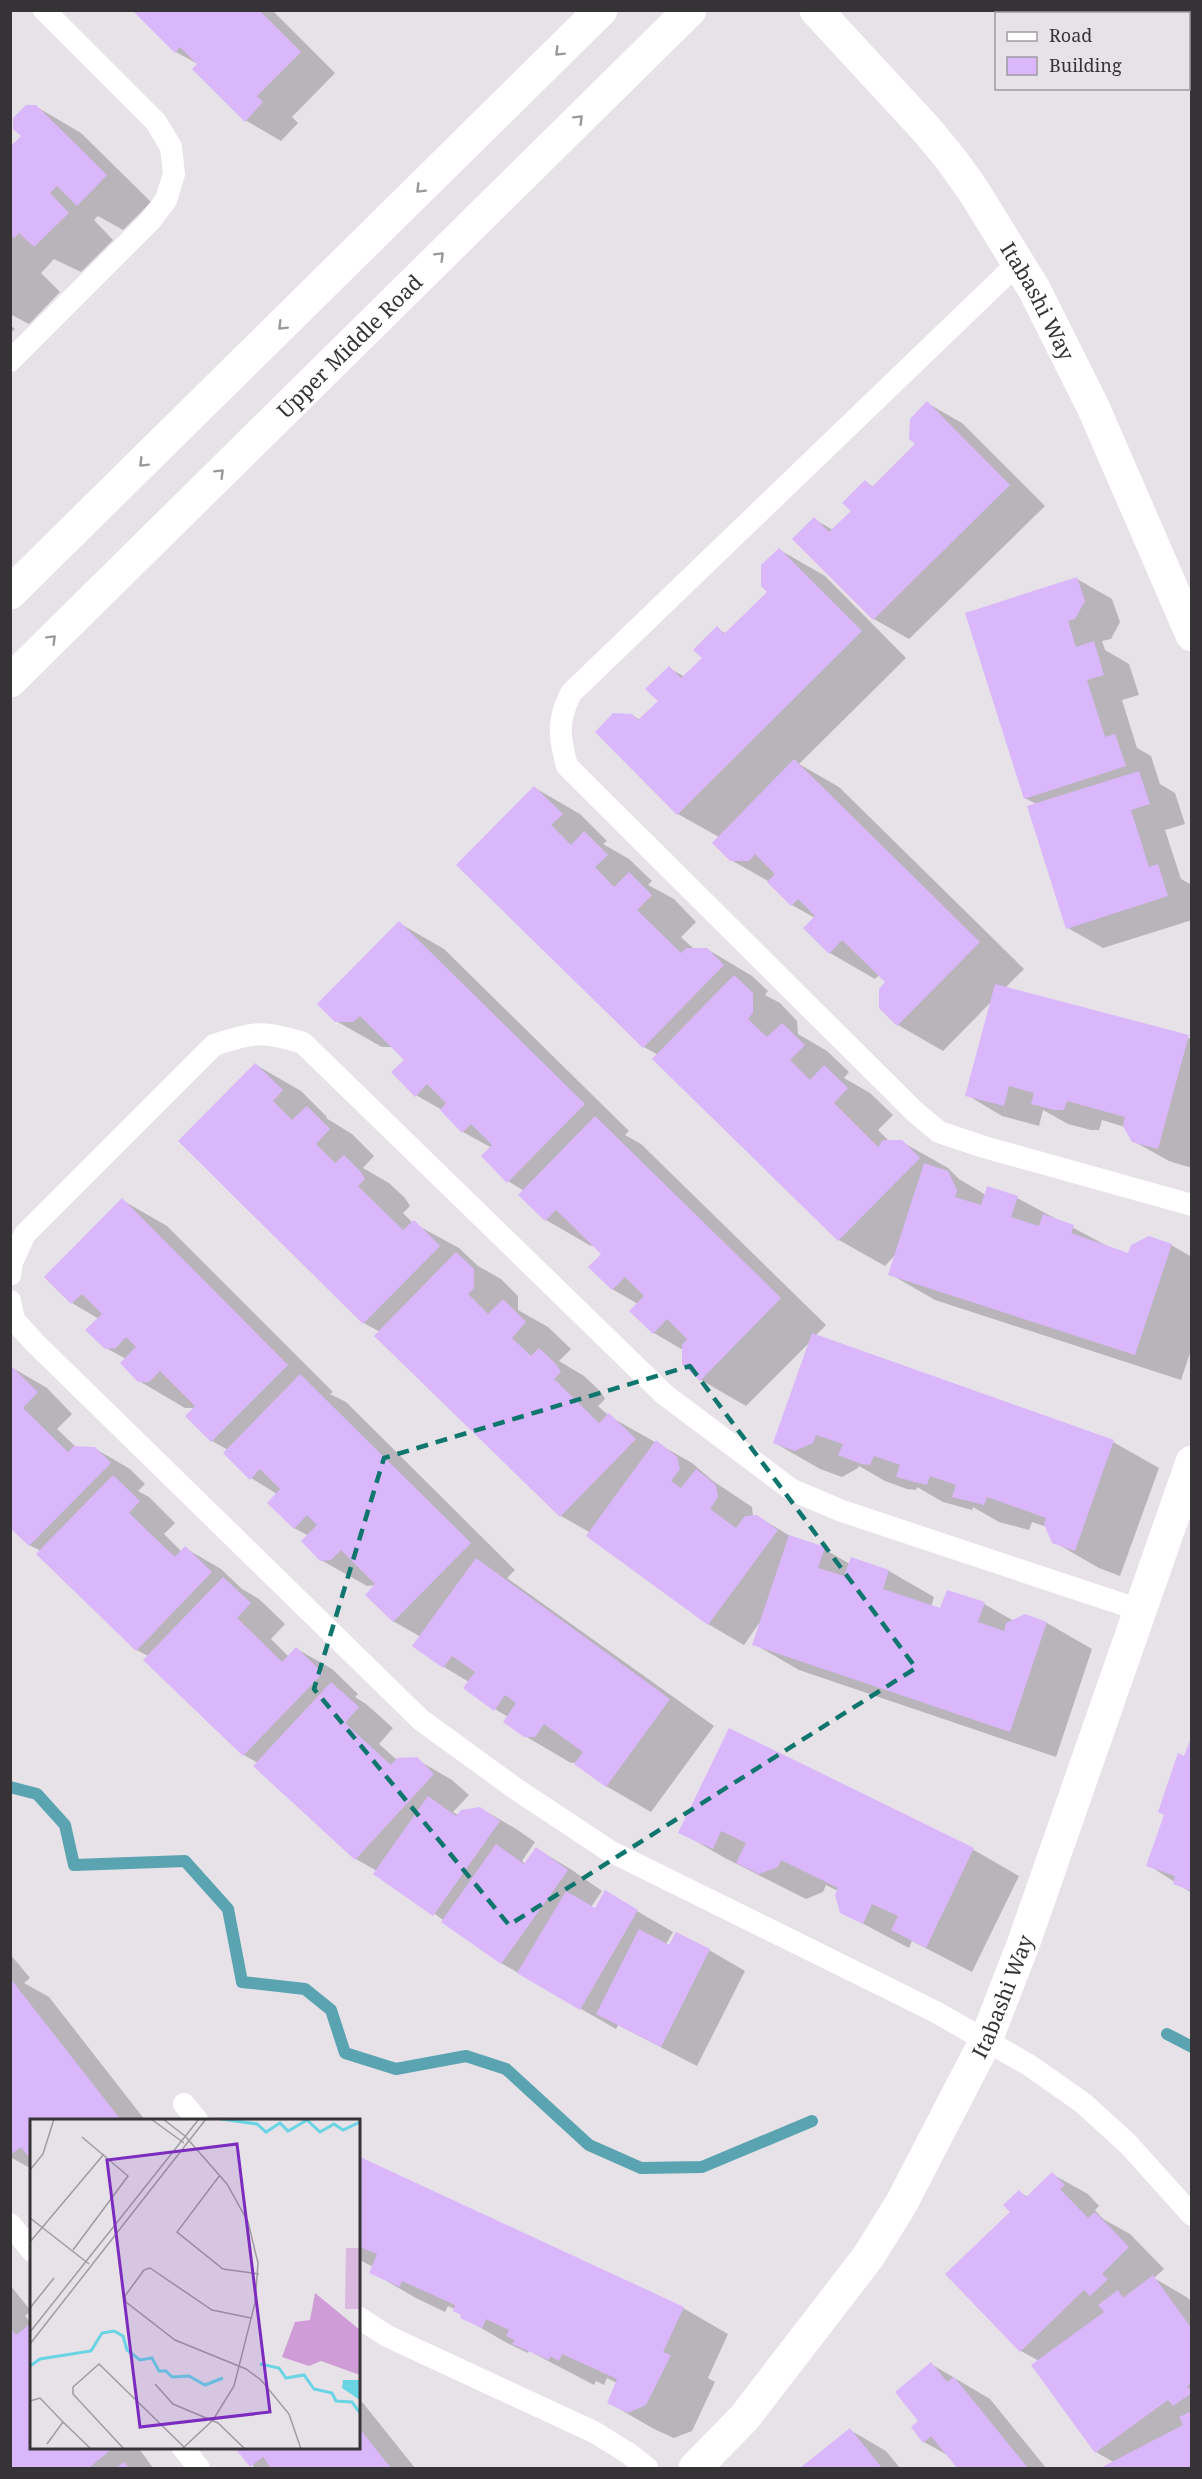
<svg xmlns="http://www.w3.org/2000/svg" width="1202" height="2479" font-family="'Noto Serif',serif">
<rect width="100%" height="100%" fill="#e7e1e8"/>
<g fill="#0003">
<path d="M135,10H272L335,73L292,117L298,123L281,141L245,120L198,64L176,52Z"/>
<path d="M35,106L81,133L151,202L123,230L98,216L94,220L113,240L81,272L54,259L41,273L60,292L29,324L10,314V149L24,136Z"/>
<path d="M10,325L15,329L10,333Z"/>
<path d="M927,403L962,423L1045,506L909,639L874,619L814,519L833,530L853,511L865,482L874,487L917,444Z"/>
<path d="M780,550L825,576L906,658L799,764L839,787L1024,969L1005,988L1192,1039V1168L1169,1161L1133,1141L1125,1127L1102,1120L1099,1130H1091L1068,1124L1043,1110L1039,1126L1002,1116L967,1095L992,1001L943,1051L898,1025L887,982L879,975L875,979L830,953L815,918L792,905L768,881L731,860L719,837L678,814L597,732L632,715L640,720L660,701L669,668L685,677L704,658L717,628L726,634L769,592Z"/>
<path d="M1077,579L1112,599L1120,622L1111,639L1102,641L1105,650L1129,664L1139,695L1122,700L1137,748L1151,756L1160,784L1175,793L1185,824L1165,830L1181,879L1192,885V920L1103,948L1068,928L1038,805L1025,798Z"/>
<path d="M535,788L580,814L607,841L603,844L629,859L652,881L648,885L674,899L696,922L681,937L694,949H707L752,976L768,991L765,995L780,1003L797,1021L798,1034L827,1051L849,1072L844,1078L870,1093L893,1115L878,1130L890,1142H902L948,1168L959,1179L986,1195L1017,1198L1113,1249L1129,1254L1171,1245L1192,1257V1347L1181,1380L935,1300L890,1274L896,1254L885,1266L839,1240L654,1059L658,1055L644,1047Z"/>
<path d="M399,923L444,949L629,1131L625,1135L641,1144L826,1325L816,1335L1113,1442L1159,1468L1120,1576L1099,1568L1054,1542L1047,1527L1032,1522L1029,1530L999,1522L973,1507L972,1510L943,1502L917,1487L916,1490L907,1489L885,1481L859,1466L858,1468L842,1477L820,1469L775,1443L812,1340L746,1406L701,1380L684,1363L683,1350L654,1333L638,1304L612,1289L603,1254L593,1245L591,1246L546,1220L520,1195L524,1191L508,1181L492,1148L463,1132L442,1110L416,1095L406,1060L393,1047H382L336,1021Z"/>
<path d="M256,1065L301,1091L327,1117L326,1118L352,1134L374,1156L363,1168L389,1183L405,1198L410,1206L403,1213L413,1223L459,1248L478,1266L501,1279L518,1296V1310L548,1327L571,1349L559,1361L584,1376L601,1392L605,1399L598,1406L609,1416L692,1463L713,1481L752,1507L753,1517L757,1516L795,1539L824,1549L850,1564L889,1571L934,1597L931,1607L941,1610L984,1604L1014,1621L1047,1623L1092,1649L1056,1757L799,1670L754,1644L760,1622L744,1645L708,1624L591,1533L561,1516L380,1332L364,1323L180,1141Z"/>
<path d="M122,1200L167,1226L333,1392L330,1394L346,1402L515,1570L507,1578L714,1726L651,1812L606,1786L577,1762L571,1763L525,1736L508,1717L495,1709L469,1682L444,1667L421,1637L393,1621L376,1585L367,1586L321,1560L309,1536L294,1528L277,1494L251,1478L228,1450L212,1441L187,1416L195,1408H185L139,1381L126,1359L106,1348L99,1319L72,1303Z"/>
<path d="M11,1367L47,1388L72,1414L57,1429L76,1447L94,1448L130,1469L145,1484L138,1491L149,1497L175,1523L164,1534L182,1552L185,1548L221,1569L242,1589L259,1599L285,1624L271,1639L289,1657L297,1649L332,1669L358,1694L355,1697L366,1704L393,1728L379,1744L397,1760L416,1759L452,1780L469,1795L453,1812L458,1815L480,1808L516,1829L535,1842L522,1861L526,1864L537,1849L572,1870L602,1891L591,1907L595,1910L606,1893L673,1932L666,1944L709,1950L745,1971L697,2066L618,2025L616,2029L501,1963L377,1871L356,1859L258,1763L244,1755L148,1656L137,1650L41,1551L29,1545Z"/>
<path d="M729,1730L974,1850L1019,1876L972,1972L912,1941L909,1948L841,1912L838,1891L826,1885L823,1892L806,1899L725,1858L680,1832Z"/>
<path d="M1192,1739V1893L1148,1865Z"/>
<path d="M10,1954L30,1978L24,1983L49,1997L145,2120H32V2169L10,2157Z"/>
<path d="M358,2157L683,2308L728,2334L708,2378L715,2382L692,2431L674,2438L654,2429L609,2403L617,2383L607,2378L604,2385L596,2381L594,2385L529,2351L528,2353L507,2343L462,2317L463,2315L455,2309L448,2306L445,2312L416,2298L371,2272L373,2267L358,2259Z"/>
<path d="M1052,2174L1088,2194L1099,2206L1095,2210L1103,2219L1130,2234L1164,2269L1154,2278L1188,2298L1192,2302V2468H1107L1115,2463L1096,2452L1039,2361L1021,2351L947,2274L1012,2212L1019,2192L1028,2197Z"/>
<path d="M10,2285L31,2311L25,2316L32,2324V2448H135L140,2450L153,2468H10Z"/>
<path d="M931,2364L990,2399L1046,2468H959L949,2456L924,2442L921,2421Z"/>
<path d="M358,2400L363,2403L415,2468H255L237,2448H358Z"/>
<path d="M850,2430L886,2451L900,2468H802Z"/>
</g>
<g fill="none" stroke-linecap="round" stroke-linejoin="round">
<g stroke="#59a4b0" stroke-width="12">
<path d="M10,1787L37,1794L65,1825L74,1865L185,1861L228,1909L242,1982L305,1989L331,2010L345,2053L396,2069L466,2056L506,2069L589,2145L641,2168L702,2167L812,2121"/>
<path d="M1167,2034L1192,2047"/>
</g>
</g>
<g fill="#dab7fb">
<path d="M132,10H259L301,52L257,96L263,102L245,122L192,69L197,64L180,47L175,53Z"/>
<path d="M26,105H36L107,175L77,206L57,186L50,193L69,213L34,247L19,233L14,238L10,234V147L21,136L13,129V118Z"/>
<path d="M927,401L1010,485L873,620L792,539L814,517L829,532L851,511L842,503L865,480L872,487L915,444L909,439L910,419Z"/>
<path d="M779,548L862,631L677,815L595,732L613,713L632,714L638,720L658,701L645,689L669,666L681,678L702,658L693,650L717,626L724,634L767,592L761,586V565Z"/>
<path d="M1077,577L1085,601L1075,619L1068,621L1076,647L1094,641L1104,675L1087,680L1105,737L1115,734L1126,766L1024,799L965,613Z"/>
<path d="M794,759L980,942L897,1026L879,1008V989L885,982L842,940L829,954L803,928L815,916L798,899L791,906L767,882L775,874L755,854L749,861H730L712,843Z"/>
<path d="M1139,771L1150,804L1131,810L1149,867L1158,864L1168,896L1066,929L1027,806Z"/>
<path d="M534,786L563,814L551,825L571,845L584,831L608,855L595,867L614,887L629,872L652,895L637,910L681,953L686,948H707L724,965L643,1048L456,865Z"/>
<path d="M399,921L585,1104L507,1183L481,1156L492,1145L471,1124L462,1133L440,1110L446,1103L427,1084L415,1097L391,1072L404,1060L360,1016L353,1022H335L317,1004Z"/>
<path d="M734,975L753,993V1013L748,1019L767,1037L782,1023L805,1045L790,1060L810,1080L824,1065L848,1088L834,1103L878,1147L883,1140H902L920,1158L838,1241L652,1059Z"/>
<path d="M995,984L1189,1035L1158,1149L1132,1142L1123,1126L1125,1117L1067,1101L1064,1110H1054L1031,1104L1034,1093L1009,1086L1004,1106L965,1096Z"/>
<path d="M255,1063L283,1090L273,1101L292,1120L307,1106L330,1129L316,1144L335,1163L344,1155L360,1171L365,1179L358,1186L403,1230L414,1220L440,1246L363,1324L178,1141Z"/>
<path d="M595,1116L781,1298L700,1381L682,1364V1345L687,1339L667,1319L653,1334L629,1311L644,1296L625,1277L612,1290L588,1267L601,1254L556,1210L545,1221L518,1195Z"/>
<path d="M924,1163L948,1171L957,1190L955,1197L981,1205L987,1186L1018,1196L1011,1217L1039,1226L1043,1214L1074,1225L1071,1233L1128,1253L1131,1245L1149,1236L1172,1244L1135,1355L888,1275Z"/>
<path d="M122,1198L288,1365L211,1442L185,1416L195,1406L160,1371L149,1382H138L120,1363L136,1347L126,1337L116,1348L105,1349L85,1330L102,1314L82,1294L71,1304L44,1277Z"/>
<path d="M456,1252L474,1269V1288L468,1294L488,1314L503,1299L526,1322L512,1338L531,1356L539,1348L556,1364L561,1372L554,1379L599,1423L609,1413L636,1439L560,1517L374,1336Z"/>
<path d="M812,1333L1114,1440L1075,1551L1052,1543L1044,1524L1046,1518L987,1497L984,1505L952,1497L956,1485L930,1476L927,1485L896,1477L900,1465L874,1456L870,1465L861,1464L838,1455L843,1444L816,1435L813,1443L795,1451L773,1443Z"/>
<path d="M10,1365L38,1392L23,1408L68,1452L74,1446L95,1447L111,1463L29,1546L10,1528Z"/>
<path d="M300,1374L471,1543L393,1622L365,1595L375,1584L341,1550L331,1560L320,1561L301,1541L317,1525L307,1515L294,1529L267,1503L280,1489L260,1469L250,1480L223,1453Z"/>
<path d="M656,1440L677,1457L680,1469L671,1481L681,1488L696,1469L716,1485L718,1497L710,1509L736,1528L745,1516L757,1515L778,1530L708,1625L586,1536Z"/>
<path d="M113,1475L140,1501L129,1513L175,1557L185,1546L212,1572L136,1651L36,1554Z"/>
<path d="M789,1535L825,1547L818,1568L844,1576L851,1557L889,1570L883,1589L940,1608L947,1590L985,1602L978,1622L1004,1631L1006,1623L1025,1614L1047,1622L1010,1732L752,1645Z"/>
<path d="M476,1558L670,1699L606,1787L574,1764L583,1752L544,1724L535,1737H524L503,1722L516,1703L505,1695L494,1711L463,1688L475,1672L452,1656L443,1668L412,1646Z"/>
<path d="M223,1577L251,1603L237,1618L282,1662L296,1647L323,1673L243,1756L143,1660Z"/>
<path d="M331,1682L359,1707L345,1723L391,1765L397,1758L417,1757L434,1774L355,1860L253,1766Z"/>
<path d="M729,1728L974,1848L926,1948L891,1930L898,1916L872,1904L863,1924L840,1913L835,1895L838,1888L781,1860L778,1867L759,1874L736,1863L746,1843L721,1831L713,1849L678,1833Z"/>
<path d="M1192,1735V1891L1173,1884L1175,1876L1146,1866L1164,1815L1158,1812L1178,1753L1184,1756Z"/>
<path d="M428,1796L456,1816L461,1810L480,1807L500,1821L433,1916L373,1874Z"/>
<path d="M496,1844L524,1864L536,1847L568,1870L501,1964L441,1922Z"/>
<path d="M605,1890L638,1910L580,2010L517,1973L566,1891L595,1908Z"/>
<path d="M639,1929L669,1945L676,1932L710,1949L661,2047L596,2014Z"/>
<path d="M10,1978L121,2120H32V2161L21,2147L10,2155Z"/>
<path d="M358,2156L684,2307L663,2352L671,2355L646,2405L628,2413L607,2403L617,2379L562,2354L559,2361L550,2356L549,2360L512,2344L515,2340L506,2336L509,2330L486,2319L482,2328L460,2318L461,2315L453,2311L455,2305L402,2281L400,2287L369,2273L377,2254L358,2246Z"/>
<path d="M1052,2172L1065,2185L1060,2189L1088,2218L1095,2212L1129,2247L1102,2274L1108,2279L1090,2296L1084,2290L1020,2352L945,2274L1010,2212L1003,2205L1019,2190L1026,2197Z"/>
<path d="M1153,2275L1192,2329V2382L1187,2386L1192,2393L1173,2406L1168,2400L1095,2453L1031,2365L1104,2312L1098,2305L1118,2290L1123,2298Z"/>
<path d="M30,2324L32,2326V2448H113L89,2468H10V2328L16,2335Z"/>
<path d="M931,2362L947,2382L954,2377L1028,2468H957L931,2436L923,2443L911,2427L918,2421L895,2392Z"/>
<path d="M1192,2411V2468H1105L1104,2466L1183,2425L1179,2417Z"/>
<path d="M358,2427L391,2468H271L263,2457L250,2467L235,2448H358Z"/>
<path d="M850,2428L882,2468H800Z"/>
<path d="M124,2462L129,2468H116Z"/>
</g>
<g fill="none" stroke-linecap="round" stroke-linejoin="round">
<g stroke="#fff" stroke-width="22">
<path d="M1017,264L571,693C557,721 559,736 567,766L914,1111L939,1132L984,1147L1192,1205"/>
<path d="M10,361L150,221L166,200L174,174L171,147L156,122L44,10"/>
<path d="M10,1275L12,1262L25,1234L214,1045C255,1032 262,1030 303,1043L665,1395L792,1490L842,1511L1140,1610"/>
<path d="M10,1301L14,1320L34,1342L421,1720L516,1789L608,1850L934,2011L1029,2065L1083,2103L1128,2144L1192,2215"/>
<path d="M184,2104L197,2120"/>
<path d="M10,2224L32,2251"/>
<path d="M358,2317L387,2336L594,2432L628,2453L647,2468"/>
<path d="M183,2448L199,2468"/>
</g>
<g stroke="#fff" stroke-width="33">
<path id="s1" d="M816,10L925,128L950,158L973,190L1034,289L1094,409L1192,635"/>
<path d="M10,593L601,10"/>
<path id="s2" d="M10,681L690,10"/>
<path id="s3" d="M695,2468L744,2418L868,2257L901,2204L986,2040L1024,1942L1192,1462"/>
</g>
</g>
<defs><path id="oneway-chevron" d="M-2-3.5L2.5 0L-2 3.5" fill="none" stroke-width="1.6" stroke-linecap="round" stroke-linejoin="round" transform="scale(1.5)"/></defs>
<g stroke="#9a999a">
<use href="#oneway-chevron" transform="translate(559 52) rotate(135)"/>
<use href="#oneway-chevron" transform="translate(579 119) rotate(-45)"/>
<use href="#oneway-chevron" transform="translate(420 189) rotate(135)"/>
<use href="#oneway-chevron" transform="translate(440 256) rotate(-45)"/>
<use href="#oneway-chevron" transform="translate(282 326) rotate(135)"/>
<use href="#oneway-chevron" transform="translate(143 463) rotate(135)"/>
<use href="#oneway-chevron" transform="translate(220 473) rotate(-45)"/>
<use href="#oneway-chevron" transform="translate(52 639) rotate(-45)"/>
</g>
<path fill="none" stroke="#0f766e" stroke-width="4.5" stroke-dasharray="12 8" stroke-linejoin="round" d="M690,1366L916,1668L509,1925L314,1689L384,1458Z"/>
<g text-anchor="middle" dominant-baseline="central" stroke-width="4.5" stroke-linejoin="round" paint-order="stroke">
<g font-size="21" fill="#353336" stroke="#e7e1e8">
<text stroke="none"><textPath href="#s1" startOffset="368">Itabashi Way</textPath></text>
<text stroke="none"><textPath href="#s2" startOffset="477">Upper Middle Road</textPath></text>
<text stroke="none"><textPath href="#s3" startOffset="567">Itabashi Way</textPath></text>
</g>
</g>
<g transform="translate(30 2119)">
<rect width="330" height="330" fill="#e7e1e8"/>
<path d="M316,129H330V190H315Z" fill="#dab8df"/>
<path d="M285,174L330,211V256L291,242L279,247L252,238L265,203L280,201Z" fill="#d09cd8"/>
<path d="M313,261H330V281L312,269Z" fill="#69d4e4"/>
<path fill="none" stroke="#69d4e4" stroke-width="3" d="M191,0L227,5L236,13L250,4L258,12L277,1L290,13L304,5L313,11L330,3M230,245L249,249L256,259L274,256L284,270L302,274L306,282L322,283L330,294M0,247L10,240L61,232L72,214L84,212L93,217L97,231L110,241L122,239L129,252H136L142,258L159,257L175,266L193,259"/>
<path fill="none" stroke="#a09ba1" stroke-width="1.5" d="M121,0L154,24M133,0L155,17L197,65L218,103L228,144L225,184L204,267L183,301L152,330M0,51L13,35L24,0M190,56L147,113L193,150L229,155M0,99L59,145M0,123L74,35M43,131L98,57L52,18M0,189L24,159M221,199L182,191L120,149L114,151L95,177L96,183L145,221L216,250L231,261L259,295L271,330M0,213L169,0M0,225L176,0M125,265L143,285L188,304L215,330M0,282L10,279L33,303L17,325M33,303L61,330M94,330L43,275V268L69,245L156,330"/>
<path fill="#7b2cbf" fill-opacity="0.15" stroke="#7b2cbf" stroke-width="3" d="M207,25L240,293L110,308L77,41Z"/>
<rect width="330" height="330" fill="none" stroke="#353336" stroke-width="3"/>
</g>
<rect width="1202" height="2479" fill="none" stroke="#353336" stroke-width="24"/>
<rect x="995" y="12" width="195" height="78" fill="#e7e1e8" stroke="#a09ba1" stroke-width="1.5"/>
<rect x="1007" y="32" width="30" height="9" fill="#ffffff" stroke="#a09ba1" stroke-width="1.5"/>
<text x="1049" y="42" font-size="18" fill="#353336">Road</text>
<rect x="1007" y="57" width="30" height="18" fill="#dab7fb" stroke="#a09ba1" stroke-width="1.5"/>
<text x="1049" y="72" font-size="18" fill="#353336">Building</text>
</svg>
